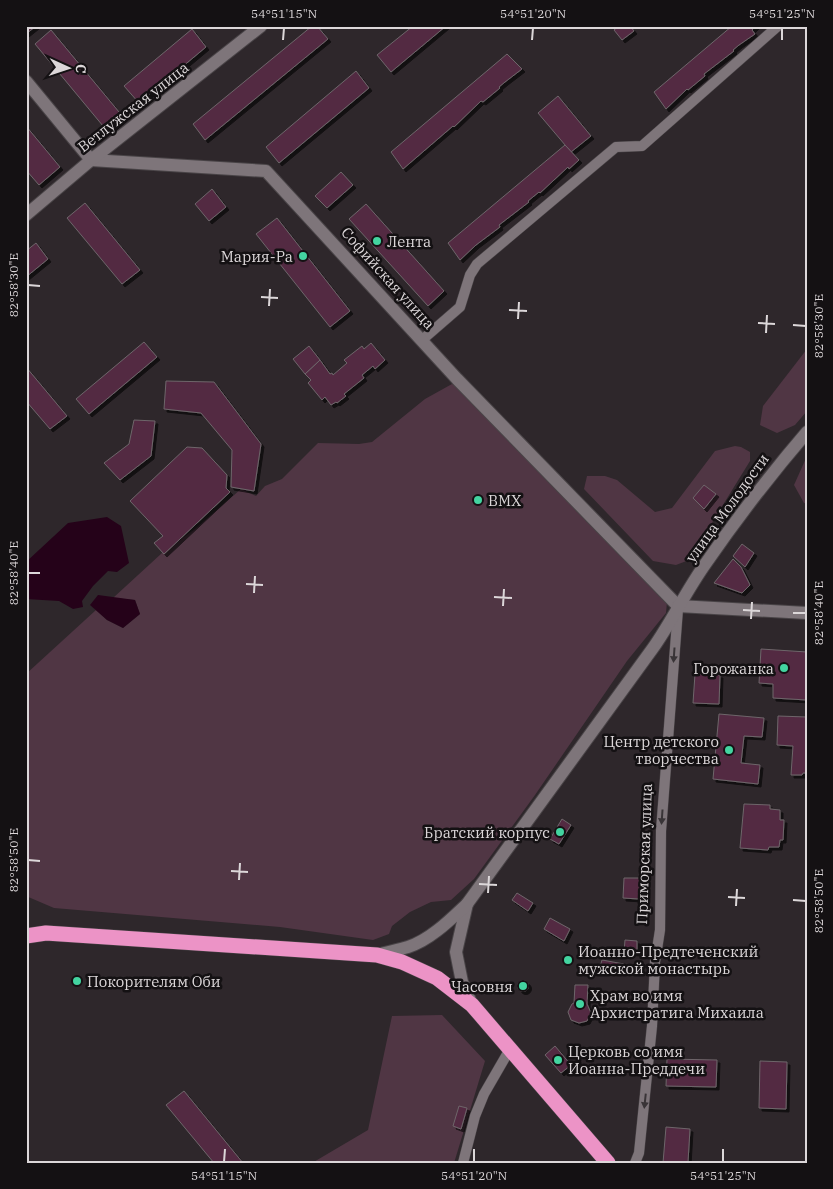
<svg xmlns="http://www.w3.org/2000/svg" width="833" height="1189" font-family="'IBM Plex Serif',serif">
<defs>
<filter id="shadow"><feDropShadow dx="3" dy="3" stdDeviation="0" flood-color="#0009"/></filter>
</defs>
<rect width="100%" height="100%" fill="#2e272b"/>
<g fill="#503644">
<path d="M807,349V411L795,425L777,433L760,425L763,406Z"/>
<path d="M452,384L466,392L667,602L666,613L627,661L535,795L474,879L451,900L431,902L410,912L392,926L389,934L373,940L280,927L54,908L26,896V674L96,610L107,620L123,628L140,614L135,600L113,598L162,553L195,529L241,489L256,496L265,486L282,479L318,443L359,444L372,442L425,399Z"/>
<path d="M735,446L741,447L750,452V461L689,560L676,565L653,561L584,489L587,476H605L617,480L655,512L672,508L715,451Z"/>
<path d="M807,456V504L804,503L794,485Z"/>
<path d="M442,1015L485,1061L454,1163H312L368,1130L392,1016Z"/>
</g>
<g fill="#250219">
<path d="M107,517L121,526L129,563L117,572L108,571L93,586L82,601L83,607L73,609L59,601L26,599V562L68,523Z"/>
<path d="M98,595L135,600L140,614L123,628L107,620L90,605Z"/>
</g>
<g fill="#532a43" stroke="#6e666a" filter="url(#shadow)">
<path d="M26,26H36L26,34Z"/>
<path d="M312,26H317L328,39L205,140L193,124Z"/>
<path d="M413,26H446L391,72L377,55Z"/>
<path d="M619,26H630L634,31L622,40L614,30Z"/>
<path d="M732,26H756L752,30L755,34L739,45L733,50L734,51L704,74L705,76L688,90L687,89L666,109L654,92Z"/>
<path d="M192,29L206,47L139,103L124,86Z"/>
<path d="M51,30L124,118L108,132L35,44Z"/>
<path d="M507,54L522,69L505,82L499,87L500,88L483,102L481,101L454,127L453,126L403,169L391,152Z"/>
<path d="M356,71L369,88L279,163L266,147Z"/>
<path d="M558,96L591,136L571,152L538,113Z"/>
<path d="M26,126L60,167L39,185L26,170Z"/>
<path d="M565,145L579,160L569,169L568,167L540,193L539,192L528,201L529,202L499,225L500,227L476,245L460,260L448,243Z"/>
<path d="M341,172L353,185L327,208L315,196Z"/>
<path d="M212,189L226,207L209,221L195,204Z"/>
<path d="M85,203L140,270L122,284L67,218Z"/>
<path d="M366,204L444,291L428,306L349,219Z"/>
<path d="M277,218L350,311L330,327L256,234Z"/>
<path d="M36,243L48,259L26,277V251Z"/>
<path d="M144,342L157,357L89,414L76,399Z"/>
<path d="M371,343L385,360L375,369L373,366L362,375L364,378L344,394L346,396L337,403L336,402L331,405L325,397L322,400L308,383L311,380L305,374L320,360L330,374L332,373L333,375L347,363L344,360L362,346L364,349Z"/>
<path d="M309,346L320,360L305,374L293,359Z"/>
<path d="M26,367L67,416L50,429L26,401Z"/>
<path d="M166,381L214,382L261,444L254,491L231,487L232,450L201,413L164,409Z"/>
<path d="M134,420L155,421L151,456L120,480L104,463L129,444Z"/>
<path d="M187,447L202,448L227,475L226,488L230,492L164,554L154,543L163,536L130,501Z"/>
<path d="M704,485L716,494L704,509L693,498Z"/>
<path d="M742,544L754,553L745,567L733,556Z"/>
<path d="M733,559L741,567L750,585L742,593L714,583Z"/>
<path d="M761,649L807,652V700L773,698V684L759,683Z"/>
<path d="M695,674L720,675L719,704L693,703Z"/>
<path d="M719,714L764,718L762,737L744,736L741,763L760,765L758,784L713,779Z"/>
<path d="M778,716L807,717V773H803L802,775H791L793,746L777,745Z"/>
<path d="M744,804L770,805V809L780,810V820H784L783,840H780L779,847H769L768,850L740,848Z"/>
<path d="M562,819L571,825L559,844L550,839Z"/>
<path d="M624,878H641L639,899L623,898Z"/>
<path d="M517,893L533,903L528,911L512,900Z"/>
<path d="M550,918L570,929L564,941L544,929Z"/>
<path d="M625,940L637,941V953L624,952Z"/>
<path d="M602,960L624,964V971L600,967Z"/>
<circle cx="523" cy="986" r="5.5"/>
<path d="M575,985H588L587,1004L591,1013L587,1021L579,1023L571,1020L568,1012L572,1004L574,1003Z"/>
<path d="M555,1046L571,1065L561,1073L545,1055Z"/>
<path d="M667,1059L717,1060L716,1087L666,1086Z"/>
<path d="M760,1061L787,1062L786,1109L759,1108Z"/>
<path d="M184,1091L243,1163H214L166,1105Z"/>
<path d="M459,1106L467,1108L461,1129L453,1126Z"/>
<path d="M666,1127L690,1129L688,1162L693,1163H663Z"/>
</g>
<g fill="none" stroke-linecap="round" stroke-linejoin="round">
<g stroke="#494447" stroke-width="11">
<g id="street">
<path d="M422,340L460,307L470,275L477,264L616,147L642,146L778,26"/>
<path d="M463,1163L475,1116L484,1094L510,1049"/>
<path d="M635,1163L639,1153L652,1026L655,962L660,930L661,831L678,609"/>
</g>
</g>
<g stroke="#494447" stroke-width="14">
<g id="secondary">
<path d="M26,81L91,160L266,171L457,379L678,606"/>
<path d="M26,215L91,160L261,26"/>
<path d="M678,606L807,613"/>
<path d="M467,904L456,952L462,982L472,1005"/>
<path d="M377,955C387,952 398,950 408,947C430,940 450,920 467,904L653,648C672,621 686,591 706,563C737,518 771,474 807,432"/>
</g>
</g>
<g stroke="#494447" stroke-width="16">
<path id="highway" d="M26,936L46,933L377,955L402,962L437,978L472,1005L608,1163"/>
</g>
<use href="#street" stroke="#7e757a" stroke-width="10"/>
<use href="#secondary" stroke="#7e757a" stroke-width="12"/>
<use href="#highway" stroke="#ec93c6" stroke-width="15"/>
</g>
<defs><path id="oneway-solid" d="M-6-.8H1V-3.2L6.5 0L1 3.2V.8H-6Z" transform="scale(1.25)"/></defs>
<g fill="#393437">
<use href="#oneway-solid" transform="translate(674 655) rotate(94)"/>
<use href="#oneway-solid" transform="translate(662 817) rotate(94)"/>
<use href="#oneway-solid" transform="translate(645 1101) rotate(96)"/>
</g>
<path fill="none" stroke="#dcd7d9" stroke-width="2" d="M283,40L284,28M532,40L533,28M782,40V28M28,285L40,286M261,297L278,298M269,306L270,289M509,310L527,311M518,319L519,302M758,323L775,324M793,325L806,326M766,333L767,315M28,573H40M246,584L263,585M254,593L255,576M494,597L512,598M503,606L504,589M743,610L760,611M793,613H806M751,619L752,602M28,860L40,861M231,871L248,872M239,880L240,863M479,884L497,885M488,893L489,876M728,897L745,898M793,900L806,901M736,906L737,889M224,1162L225,1149M474,1162V1149M723,1162V1149"/>
<g fill="#43d4a0" stroke="#141113" stroke-width="2">
<circle cx="377" cy="241" r="5"/>
<circle cx="303" cy="256" r="5"/>
<circle cx="478" cy="500" r="5"/>
<circle cx="784" cy="668" r="5"/>
<circle cx="729" cy="750" r="5"/>
<circle cx="560" cy="832" r="5"/>
<circle cx="568" cy="960" r="5"/>
<circle cx="77" cy="981" r="5"/>
<circle cx="523" cy="986" r="5"/>
<circle cx="580" cy="1004" r="5"/>
<circle cx="558" cy="1060" r="5"/>
</g>
<g text-anchor="middle" dominant-baseline="central" stroke-width="5" stroke-linejoin="round" paint-order="stroke">
<g font-size="15" fill="#dcd7d9" stroke="#141113">
<text transform="translate(133 107) rotate(-38)">Ветлужская улица</text>
<text transform="translate(388 278) rotate(48)">Софийская улица</text>
<text transform="translate(727 508) rotate(-54)">улица Молодости</text>
<text transform="translate(644 854) rotate(-88)">Приморская улица</text>
</g>
<g font-size="15" fill="#dcd7d9" stroke="#141113" text-anchor="start">
<text x="387" y="241">Лента</text>
<text x="293" y="256" text-anchor="end">Мария-Ра</text>
<text x="488" y="500">BMX</text>
<text x="774" y="668" text-anchor="end">Горожанка</text>
<text x="719" y="741" text-anchor="end">Центр детского<tspan x="719" dy="17">творчества</tspan></text>
<text x="550" y="832" text-anchor="end">Братский корпус</text>
<text x="578" y="951">Иоанно-Предтеченский<tspan x="578" dy="17">мужской монастырь</tspan></text>
<text x="87" y="981">Покорителям Оби</text>
<text x="513" y="986" text-anchor="end">Часовня</text>
<text x="590" y="995">Храм во имя<tspan x="590" dy="17">Архистратига Михаила</tspan></text>
<text x="568" y="1051">Церковь со имя<tspan x="568" dy="17">Иоанна-Преддечи</tspan></text>
</g>
</g>
<rect width="833" height="1189" fill="none" stroke="#141113" stroke-width="55"/>
<g transform="translate(68 68) rotate(93)" stroke="#141113" stroke-width="4" paint-order="stroke">
<path d="M0-4L9 19L0 12L-9 19Z" fill="#dcd7d9"/>
<text y="-8" font-size="14" font-weight="bold" text-anchor="middle" fill="#dcd7d9">С</text>
</g>
<rect x="28" y="28" width="778" height="1134" fill="none" stroke="#dcd7d9" stroke-width="2"/>
<g font-size="12" text-anchor="middle" fill="#dcd7d9">
<text x="284" y="18">54°51'15"N</text>
<text x="533" y="18">54°51'20"N</text>
<text x="782" y="18">54°51'25"N</text>
<text transform="translate(14 285) rotate(-90)" y="4">82°58'30"E</text>
<text transform="translate(819 326) rotate(-90)" y="4">82°58'30"E</text>
<text transform="translate(14 573) rotate(-90)" y="4">82°58'40"E</text>
<text transform="translate(819 613) rotate(-90)" y="4">82°58'40"E</text>
<text transform="translate(14 860) rotate(-90)" y="4">82°58'50"E</text>
<text transform="translate(819 901) rotate(-90)" y="4">82°58'50"E</text>
<text x="224" y="1180">54°51'15"N</text>
<text x="474" y="1180">54°51'20"N</text>
<text x="723" y="1180">54°51'25"N</text>
</g>
</svg>
